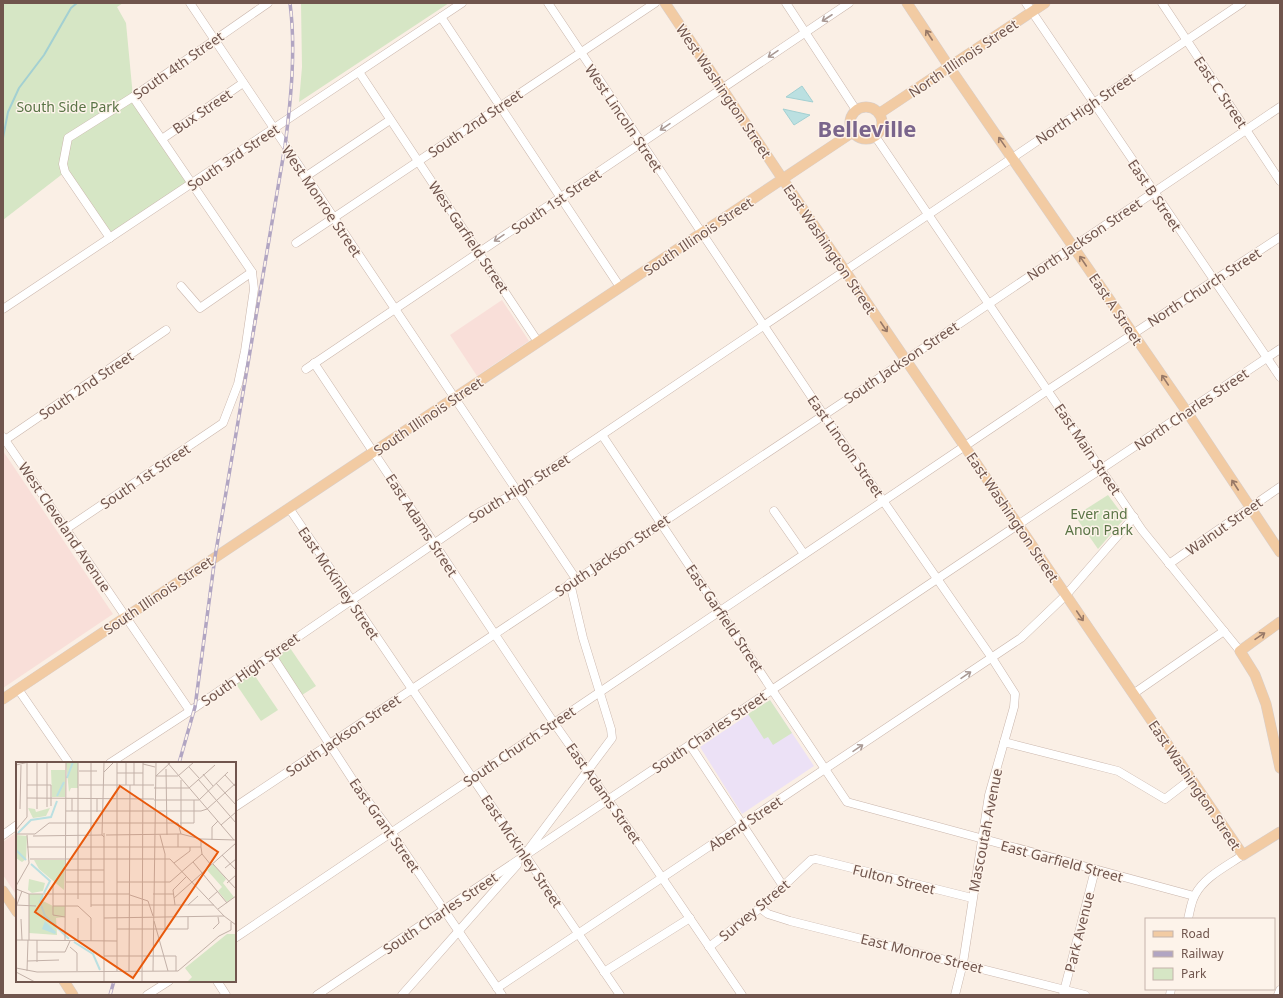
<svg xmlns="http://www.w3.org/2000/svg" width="1283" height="998" font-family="'Noto Sans',sans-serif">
<rect width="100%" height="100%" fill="#faefe5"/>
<g fill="#f9dfd9">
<path d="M502,300L529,341L477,376L450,335Z"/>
<path d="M3,451L113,614L3,688Z"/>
<path d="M17,832V896L3,875V842Z"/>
</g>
<path fill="#ece1f6" d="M770,700L814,766L742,814L700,747Z"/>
<g fill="#d6e6c5">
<path d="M3,3H123L117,7L126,23L133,97L190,182L110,238L65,172L3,220Z"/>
<path d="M301,3H449L299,102L302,67Z"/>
<path d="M1108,495L1125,518L1098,549L1075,516Z"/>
<path d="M290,648L316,686L302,695L278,659V656Z"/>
<path d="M253,673L278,710L261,721L236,684Z"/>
<path d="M770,700L792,733L773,745L768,737L764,739L748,714Z"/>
</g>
<g fill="#bbe0e1" stroke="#a3d0d2">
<path d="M802,86L813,102L786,97Z"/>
<path d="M783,109L810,115L794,125Z"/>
</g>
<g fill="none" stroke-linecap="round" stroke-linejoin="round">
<path stroke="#a3d0d2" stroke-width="2" d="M3,138L8,112L19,88L44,55L71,8L77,3"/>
<g stroke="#cab6ac" stroke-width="9">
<g id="minor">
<path d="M190,3L576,579"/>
<path d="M548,3L823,414L992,658L1015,694L1014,707L989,795L963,963L955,995"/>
<path d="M786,3L856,110"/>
<path d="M1026,3L1280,377"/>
<path d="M1162,3L1280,181"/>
<path d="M441,17L620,287"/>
<path d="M359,72L538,342"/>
<path d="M875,136L1142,530L1240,651"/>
<path d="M162,139L243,83"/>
<path d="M305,177L390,120"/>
<path d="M110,238L65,172L63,164L68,138L133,97L268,3"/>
<path d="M296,243L655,3"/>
<path d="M181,286L200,308L252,272"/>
<path d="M3,309L462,3"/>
<path d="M314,363L554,723L635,838L742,995"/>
<path d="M306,369L849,3"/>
<path d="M602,435L847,802L1194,896"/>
<path d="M3,437L190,711"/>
<path d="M5,440L166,330"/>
<path d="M289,508L620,995"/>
<path d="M774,511L804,554"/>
<path d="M66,529L223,423L238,384L245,351L254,289L252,272L133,97"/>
<path d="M1169,564L1280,487"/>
<path d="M271,654L358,788L391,832L502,995"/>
<path d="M18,689L69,763"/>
<path d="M1133,694L1224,631"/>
<path d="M1004,742L1118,771L1165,799L1191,779"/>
<path d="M690,745L783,886"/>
<path d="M110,763L190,711L480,512L517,492L1242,3"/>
<path d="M235,807L857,393L1280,107"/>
<path d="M3,835L17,825"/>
<path d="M526,853L612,738L611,729L583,638L570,583"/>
<path d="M760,908L768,914L790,921L1085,995"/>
<path d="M1188,919C1190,911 1191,902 1195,895C1204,877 1227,866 1243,855"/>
<path d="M235,938L1048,390L1280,237"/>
<path d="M709,947L760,908L811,860L816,859L972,898"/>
<path d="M604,972L690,918"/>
<path d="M217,981L226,995"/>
<path d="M497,988L1021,638L1066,595L1134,517"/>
<path d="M147,995L169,981"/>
<path d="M317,995L1280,349"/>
<path d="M402,995L517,865"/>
<path d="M1063,995L1095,870"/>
<path d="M1170,995L1171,989"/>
<path d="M1278,995L1280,990"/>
</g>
</g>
<g stroke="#d7cfcd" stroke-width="11">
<g id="major">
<path d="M665,3L788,187L1243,855L1280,832"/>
<path d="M907,3L950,68L1187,412L1280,552"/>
<circle cx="866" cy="123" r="16"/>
<path d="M880,113L1045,3"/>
<path d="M1280,622L1240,651L1255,675L1266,704L1280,768"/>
<path d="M3,699L853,132"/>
<path d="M3,891L17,912"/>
<path d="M64,981L73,995"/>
</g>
</g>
<use href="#minor" stroke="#fff" stroke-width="8"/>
<use href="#major" stroke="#f2cba3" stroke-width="10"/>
<g stroke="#b1a5c2" stroke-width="3.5">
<g id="rail">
<path d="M179,763L195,707L215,557L285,146C291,99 296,50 290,3"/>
<path d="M110,995L114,981"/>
</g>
</g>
<use href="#rail" stroke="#fdf3ea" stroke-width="2" stroke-dasharray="6" stroke-linecap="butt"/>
</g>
<defs><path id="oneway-shaft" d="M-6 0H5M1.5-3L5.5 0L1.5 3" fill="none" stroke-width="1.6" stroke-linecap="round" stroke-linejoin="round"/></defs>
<g stroke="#a99994">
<use href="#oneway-shaft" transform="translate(827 18) rotate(147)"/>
<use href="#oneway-shaft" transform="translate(773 54) rotate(146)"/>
<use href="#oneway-shaft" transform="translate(665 127) rotate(146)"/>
<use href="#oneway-shaft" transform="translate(499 238) rotate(146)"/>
<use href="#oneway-shaft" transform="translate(966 675) rotate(-34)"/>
<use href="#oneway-shaft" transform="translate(858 748) rotate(-34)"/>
</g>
<g stroke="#977867">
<use href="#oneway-shaft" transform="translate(929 35) rotate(-123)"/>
<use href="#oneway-shaft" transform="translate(1002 142) rotate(-125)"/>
<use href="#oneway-shaft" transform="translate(1083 261) rotate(-124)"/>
<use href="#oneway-shaft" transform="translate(884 327) rotate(56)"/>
<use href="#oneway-shaft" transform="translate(1165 380) rotate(-124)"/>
<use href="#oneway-shaft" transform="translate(1235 485) rotate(-123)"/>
<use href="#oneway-shaft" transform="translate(1080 616) rotate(56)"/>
<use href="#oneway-shaft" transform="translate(1260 636) rotate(-34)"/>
</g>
<g text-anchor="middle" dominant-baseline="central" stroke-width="3" stroke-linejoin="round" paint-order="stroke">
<g font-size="14" fill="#70554d" stroke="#fdf3ea">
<text transform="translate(963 58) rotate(-34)">North Illinois Street</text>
<text transform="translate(178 65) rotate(-35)">South 4th Street</text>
<text transform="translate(724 91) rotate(56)">West Washington Street</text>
<text transform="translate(1221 92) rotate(56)">East C Street</text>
<text transform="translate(1085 108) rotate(-34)">North High Street</text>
<text transform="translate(202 111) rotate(-34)">Bux Street</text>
<text transform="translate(624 118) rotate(56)">West Lincoln Street</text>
<text transform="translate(475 123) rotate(-34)">South 2nd Street</text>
<text transform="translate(233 157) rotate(-34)">South 3rd Street</text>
<text transform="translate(1155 195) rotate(56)">East B Street</text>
<text transform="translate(322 201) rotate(56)">West Monroe Street</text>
<text transform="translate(556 201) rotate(-34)">South 1st Street</text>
<text transform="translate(698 236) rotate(-34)">South Illinois Street</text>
<text transform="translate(469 237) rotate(56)">West Garfield Street</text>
<text transform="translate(1084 239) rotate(-34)">North Jackson Street</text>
<text transform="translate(830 249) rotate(56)">East Washington Street</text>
<text transform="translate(1204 287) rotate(-33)">North Church Street</text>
<text transform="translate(1116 309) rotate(56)">East A Street</text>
<text transform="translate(901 362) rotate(-34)">South Jackson Street</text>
<text transform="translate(86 385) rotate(-34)">South 2nd Street</text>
<text transform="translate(1191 409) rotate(-34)">North Charles Street</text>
<text transform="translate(428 416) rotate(-34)">South Illinois Street</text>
<text transform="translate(846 446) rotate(55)">East Lincoln Street</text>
<text transform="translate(1088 449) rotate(56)">East Main Street</text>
<text transform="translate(145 476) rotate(-34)">South 1st Street</text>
<text transform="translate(519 488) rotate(-32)">South High Street</text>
<text transform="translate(1013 517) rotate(56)">East Washington Street</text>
<text transform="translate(422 525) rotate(57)">East Adams Street</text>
<text transform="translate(1224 526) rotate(-35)">Walnut Street</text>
<text transform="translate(65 527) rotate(56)">West Cleveland Avenue</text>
<text transform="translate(612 555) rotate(-34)">South Jackson Street</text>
<text transform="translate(339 583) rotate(56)">East McKinley Street</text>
<text transform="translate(158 595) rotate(-34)">South Illinois Street</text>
<text transform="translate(725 618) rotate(56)">East Garfield Street</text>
<text transform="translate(250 669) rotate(-35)">South High Street</text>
<text transform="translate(709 732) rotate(-34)">South Charles Street</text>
<text transform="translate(343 735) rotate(-34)">South Jackson Street</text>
<text transform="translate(519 746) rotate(-34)">South Church Street</text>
<text transform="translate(1195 785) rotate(56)">East Washington Street</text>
<text transform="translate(604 793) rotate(55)">East Adams Street</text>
<text transform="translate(745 823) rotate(-34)">Abend Street</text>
<text transform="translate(385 825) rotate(55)">East Grant Street</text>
<text transform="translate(985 830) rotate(-79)">Mascoutah Avenue</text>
<text transform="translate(522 851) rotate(56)">East McKinley Street</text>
<text transform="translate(1062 861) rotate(15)">East Garfield Street</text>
<text transform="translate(894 879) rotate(14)">Fulton Street</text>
<text transform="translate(754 910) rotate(-40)">Survey Street</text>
<text transform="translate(440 913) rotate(-34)">South Charles Street</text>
<text transform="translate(1079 932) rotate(-76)">Park Avenue</text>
<text transform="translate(922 953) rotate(14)">East Monroe Street</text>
</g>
<g font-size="14" fill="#5a7446" stroke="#fdf3ea">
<text x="68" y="106">South Side Park</text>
<text x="1099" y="513">Ever and<tspan x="1099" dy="16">Anon Park</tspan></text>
</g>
<g font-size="22" font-weight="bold" fill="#7a658c" stroke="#fdf3ea">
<text x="867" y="128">Belleville</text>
</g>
</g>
<g transform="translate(16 762)">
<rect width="220" height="220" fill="#faefe5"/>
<path d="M50,0H62V26H55L53,30ZM35,8H49V35H36ZM12,46L19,47L20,50L34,46L30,54L17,56ZM0,73L11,74L10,97L6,100L0,96ZM18,98H49L48,128L23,107ZM197,102L210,117L207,121L218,135L211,140L202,129L206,125L191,108ZM13,117L29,121L27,129L16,131L12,128ZM13,132H27V139L37,144H49V155L40,156L41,173L13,171ZM211,172H220V220H171L176,215L169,206Z" fill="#d6e6c5"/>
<path d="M29,159L40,170L39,172L26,167Z" fill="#bbe0e1"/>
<path fill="none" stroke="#bbe0e1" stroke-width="2" d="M51,16L57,0M41,34L48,20M2,71L15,58L35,55L41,39M0,88L10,98M15,102L34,119L28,131M27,133L24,140L29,154L53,177M58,180L77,192L84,208"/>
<path fill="none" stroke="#c3b1a8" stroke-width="1" d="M110,0V23M151,0L218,78M118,1V23M127,2L139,5M0,3L13,0M173,5L183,16M150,7L151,73M63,9H81M88,10L98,0M101,11H127M187,12L197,24M209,13L220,25M140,14H162L178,0M140,14L155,0M182,17L220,61M200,21L220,43M11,23H35V44M63,23H138M138,26H173L199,3M11,36L138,37M138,38H183L212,10M31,45V0M4,47L5,3M21,47V0M50,49H185L191,47L220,21M56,49V36M81,50V36M164,61H178V38M205,63L220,50M165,64V18M0,68L11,55V0M88,71V220M0,72H19L33,61H162L165,72L185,77L220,78M162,72V85M90,73L165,72M144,73L149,92V167M17,74L86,73M88,75L86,73L88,0M196,78V65L202,59M11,85H185V77M185,85L186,92L195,103M206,93L220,108M14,97H154L208,154L220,163M177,100L211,141M158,101L174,89V85M197,102L220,127M209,106L220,97M50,108H88M50,120H88M101,120H154L186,92M211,121L220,113M0,124L13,101L11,73M37,124V153L49,155M0,127L13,132H114M13,132V178M137,132H158M114,133L132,139L137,154M158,136L220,81M62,137V0M193,137L202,129M0,143L20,144M75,143H198M159,143L157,128L171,114M172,143L182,134M37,144H62M62,144L75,156V179M0,145L6,129M75,145V0M202,147L220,134M62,156V179M88,156L208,154M5,157L6,178M138,159L152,209M101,167H172V155M197,167L203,161L202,155M0,178L101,179M49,179L50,0M54,185L61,191V209M21,190H49L54,179M88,194H160V209M11,199L43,198M21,200V178M0,206L21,210L162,209L203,174L215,168V160M11,209L12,178M101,209V0M113,209L114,23M137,209L140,0M0,210L19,220M126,220L127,0"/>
<path fill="#e8590c" fill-opacity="0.15" stroke="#e8590c" stroke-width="2" d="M104,24L202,90L117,216L19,150Z"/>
<rect width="220" height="220" fill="none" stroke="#70554d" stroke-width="2"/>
</g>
<rect width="1283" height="998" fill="none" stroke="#70554d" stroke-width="8"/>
<rect x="1145" y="918" width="130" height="72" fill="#fdf3ea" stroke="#c5b4ab"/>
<rect x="1153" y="931" width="20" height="6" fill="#f2cba3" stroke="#c5b4ab"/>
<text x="1181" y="938" font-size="12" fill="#70554d">Road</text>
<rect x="1153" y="951" width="20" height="6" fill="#b1a5c2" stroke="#c5b4ab"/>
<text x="1181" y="958" font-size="12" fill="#70554d">Railway</text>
<rect x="1153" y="968" width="20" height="12" fill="#d6e6c5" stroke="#c5b4ab"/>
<text x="1181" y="978" font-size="12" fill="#70554d">Park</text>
</svg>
